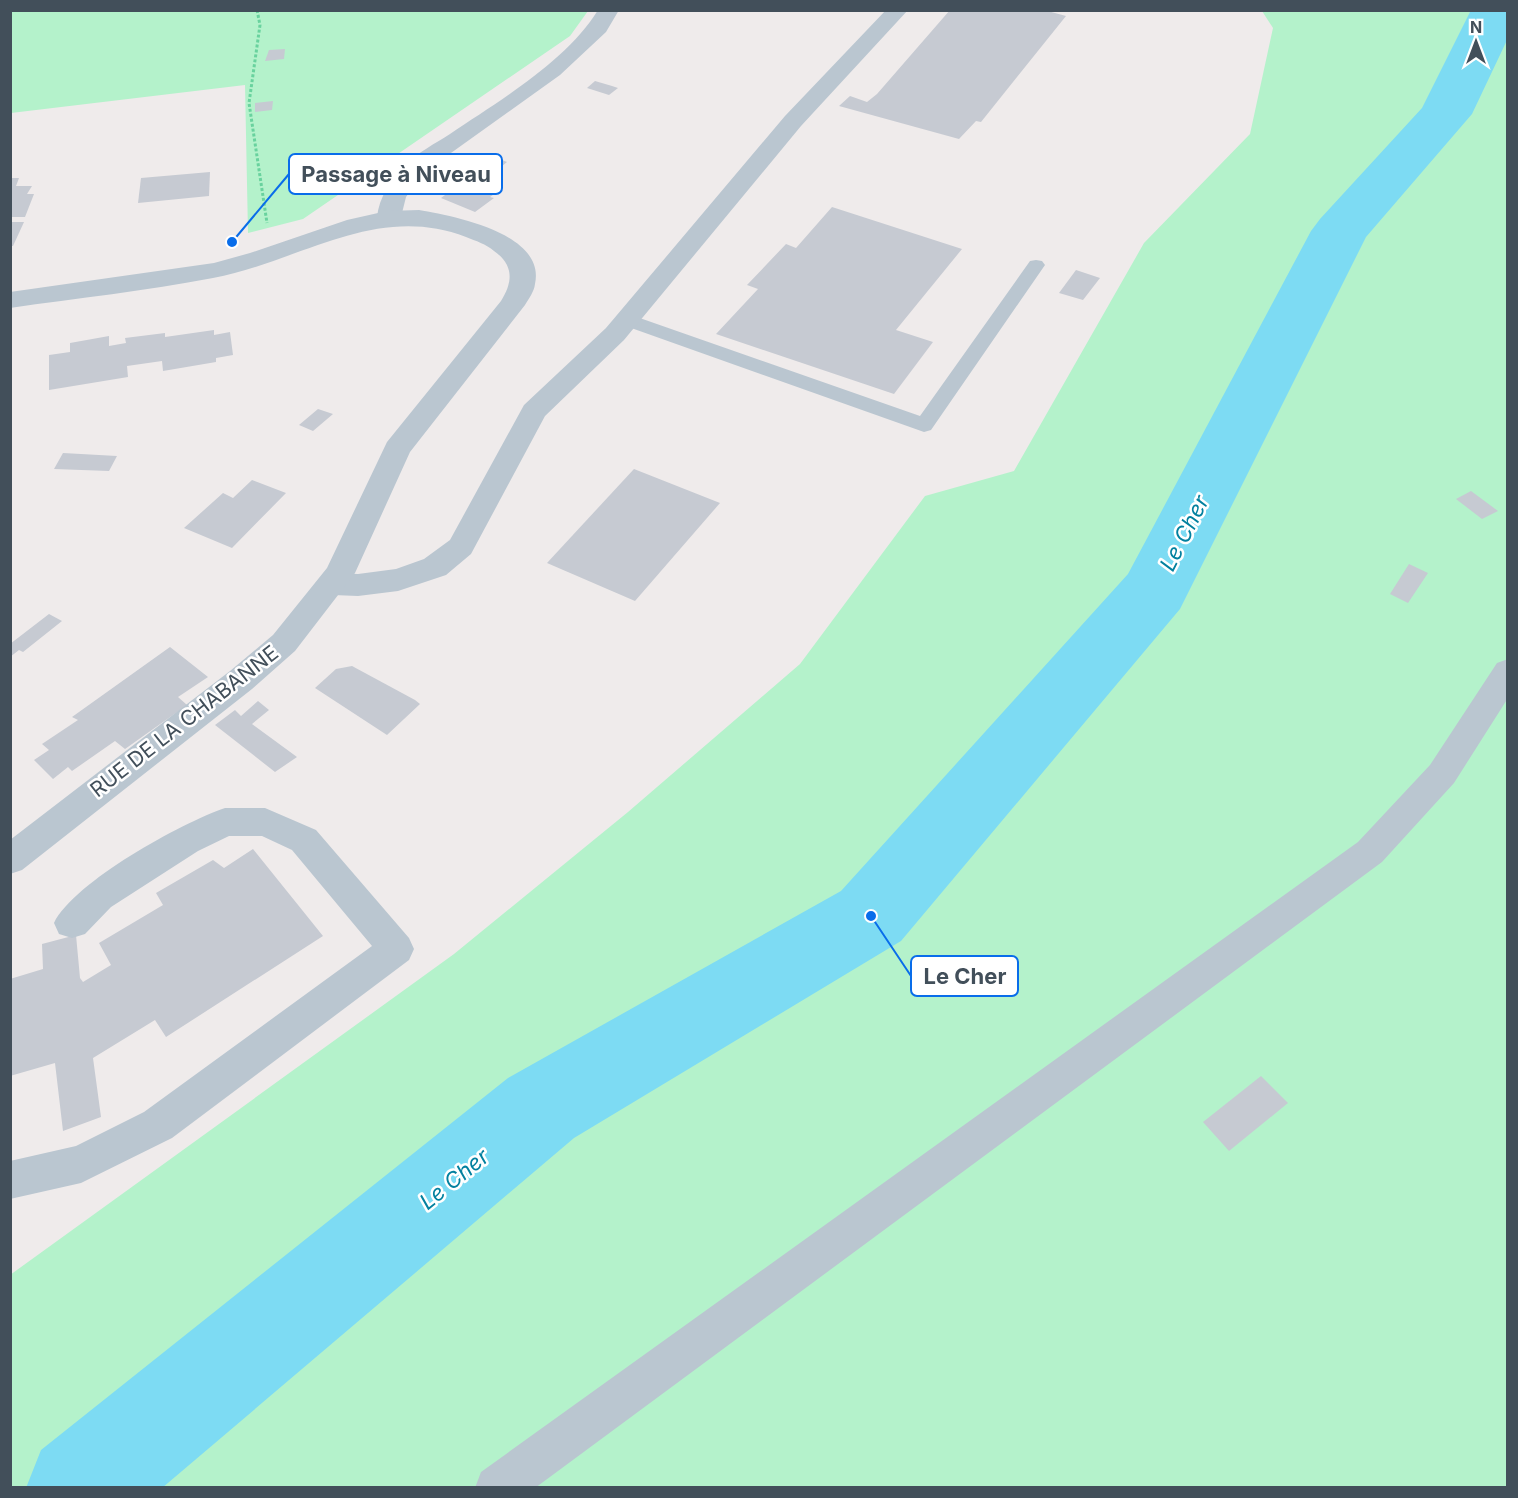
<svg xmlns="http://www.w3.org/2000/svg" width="1518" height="1498" font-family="Inter,sans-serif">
<rect width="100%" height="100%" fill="#efebeb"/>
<g fill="#b4f2cb">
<path d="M10,11H588L570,36L303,219L248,233L245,85L11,113Z"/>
<path d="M1262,11H1507V1487H11L10,1275L454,954L628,812L800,664L925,496L1014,471L1144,243L1250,134L1273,28Z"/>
</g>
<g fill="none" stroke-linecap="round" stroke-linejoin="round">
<path fill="#7ddbf3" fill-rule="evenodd" d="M1471,10H1508V38L1472,114L1366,237L1180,609L901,941L574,1138L162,1488H26L41,1450L508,1078L841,891L1128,574L1311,231L1320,219L1422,108Z"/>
</g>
<g fill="#c6cad2">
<path d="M950,10H1044L1066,16L981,122L976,121L959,139L839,106L850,96L867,102L877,94Z"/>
<path d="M285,49L284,59L265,61L269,50Z"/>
<path d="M595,81L612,86L618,88L609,95L587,88Z"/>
<path d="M273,101L272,110L255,112V103Z"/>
<path d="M489,155L507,162L486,179L464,170Z"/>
<path d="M210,172L209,196L138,203L141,178Z"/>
<path d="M10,178H19L16,186H32L27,194H34L25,217H10Z"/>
<path d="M460,184L468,189L476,184L497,192L490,197L494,198L475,212L441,198Z"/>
<path d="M832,207L962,249L896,330L933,342L894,394L716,334L758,289L747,285L786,244L796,248Z"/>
<path d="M10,222H24L13,246H10Z"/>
<path d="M1076,270L1100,278L1083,300L1059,293Z"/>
<path d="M214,330V335L230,332L233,355L216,358V362L163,371L162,361L127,366L128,377L49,390V355L70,352V343L109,336V346L126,343L125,338L165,333V337Z"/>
<path d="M318,409L333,414L313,431L299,425Z"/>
<path d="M63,453L117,456L109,471L54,469Z"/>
<path d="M634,469L720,503L635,601L547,563Z"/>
<path d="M252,480L286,493L232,548L184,528L223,493L233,498Z"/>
<path d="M1471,491L1498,511L1482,519L1456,499Z"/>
<path d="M1409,564L1428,573L1408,603L1390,594Z"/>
<path d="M49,614L62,621L23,652L19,650L10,657V644Z"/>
<path d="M170,647L208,677L178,697L187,705L125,749L115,741L72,771L68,767L53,779L34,760L49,750L42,744L78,720L72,717Z"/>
<path d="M352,666L415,700L420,704L387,735L315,688L336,669Z"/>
<path d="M258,701L269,710L252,724L297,757L275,772L215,725L235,710L241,716Z"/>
<path d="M253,849L323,936L166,1037L155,1020L93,1058L101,1117L63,1131L55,1063L10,1076V979L43,969L42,944L76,935L80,978L83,982L111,965L99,943L163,905L156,893L213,860L224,868Z"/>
<path d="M1261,1076L1288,1103L1229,1151L1203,1122Z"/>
</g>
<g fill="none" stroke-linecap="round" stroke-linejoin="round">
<path stroke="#69d29e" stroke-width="3" stroke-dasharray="3 2" stroke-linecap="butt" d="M257,10L260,25L249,103L267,223"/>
<path fill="#bac6d0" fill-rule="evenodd" d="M1036,260L1042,261L1045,265L931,430L924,432L620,324L618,320L620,316H634L920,416L1030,261Z"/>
<g fill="#bac6d0" fill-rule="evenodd">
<path d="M598,10H619L606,32L560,75L423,173L406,197L401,217L398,222L389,224L380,222L377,217C379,197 391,180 405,165C417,153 436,143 450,134C499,101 567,61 598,10Z"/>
<path d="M886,10H908L801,126L624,340L545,416L471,554L446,575L398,591L358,596L333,595L322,592L318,584L322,576L333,573L358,574L396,569L424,559L450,540L524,405L606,328L785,116Z"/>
<path d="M225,808H265L316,830L409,938L414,949L409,960L172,1138L81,1183L10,1199V1161L76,1146L144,1112L372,946L292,850L262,836H229L198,851L111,907L85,934L72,938L59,934L54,923C74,882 181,823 225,808Z"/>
</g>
<g fill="#bac6d0" fill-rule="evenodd">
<path d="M419,210C453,216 546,233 535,284C534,292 529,298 525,305L410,452L355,573L295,651L252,689L22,870L10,874V840L230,671L273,635L327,568L387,442L501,301C513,282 514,265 494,251C486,244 476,241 466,237C376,202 299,262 213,278C146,291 78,298 10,308V292L214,263L250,253L347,220L387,211Z"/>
<path d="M1508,659V698L1454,783L1382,862L535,1488H475L481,1472L1358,842L1430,765L1497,663Z"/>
</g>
</g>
<g text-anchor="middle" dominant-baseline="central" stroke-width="5" stroke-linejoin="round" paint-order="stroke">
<g font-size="21" fill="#424f5a" stroke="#fff">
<text transform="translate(184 721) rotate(-38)">RUE DE LA CHABANNE</text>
</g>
<g font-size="22" font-style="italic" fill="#02809f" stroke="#fff">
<text transform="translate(1184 533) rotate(-63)">Le Cher</text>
<text transform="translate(454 1179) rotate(-39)">Le Cher</text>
</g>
</g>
<path fill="none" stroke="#096dea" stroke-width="2" d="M232 242L289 174M871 916L911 976"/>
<g fill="#096dea" stroke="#fff" stroke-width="2">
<circle cx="232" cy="242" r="6"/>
<circle cx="871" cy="916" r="6"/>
</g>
<g fill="#fff" stroke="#096dea" stroke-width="2">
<rect x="289" y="154" width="213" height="40" rx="6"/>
<rect x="911" y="956" width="107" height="40" rx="6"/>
</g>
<g font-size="22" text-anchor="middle" font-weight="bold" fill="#424f5a">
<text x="396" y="182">Passage à Niveau</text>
<text x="965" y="984">Le Cher</text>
</g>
<rect width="1518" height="1498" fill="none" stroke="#424f5a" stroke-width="24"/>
<g transform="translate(1476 42)" stroke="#ffffff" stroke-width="4.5" paint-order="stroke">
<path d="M0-4.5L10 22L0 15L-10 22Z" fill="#424f5a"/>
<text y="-9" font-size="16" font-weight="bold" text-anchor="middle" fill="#424f5a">N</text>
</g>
</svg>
